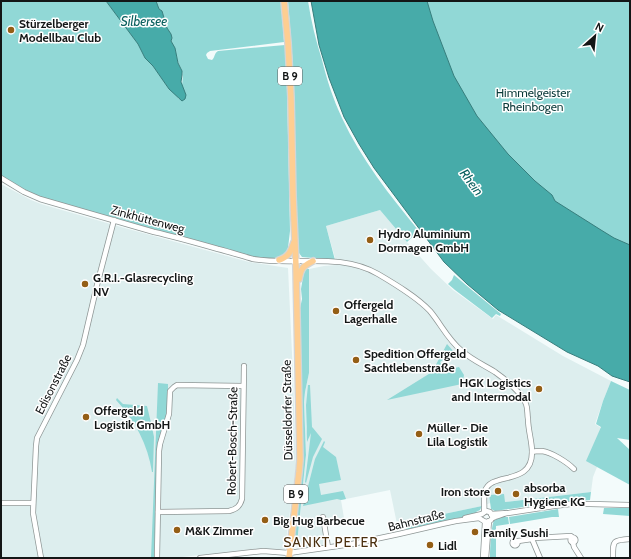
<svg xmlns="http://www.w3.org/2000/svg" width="631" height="559" font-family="Cabin,sans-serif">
<rect width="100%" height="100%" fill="#f3fbfb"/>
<g fill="#dee" fill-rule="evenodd">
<path d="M1,184L31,200L41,204L121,227L249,262L288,268L293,375L296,466L285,549H254L173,558H1Z"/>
<path d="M380,210L407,242L431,269L453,290L493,319L496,315L563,356L611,381L603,401L595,424L601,428L587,461L597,467L593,477L591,492L505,502L489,495L490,503L482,506L397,524L390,490L341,500L344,518L325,522L329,544L302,548L297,546L306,455L304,402L305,392L309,373V269L324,266L337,265L326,226ZM309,385L311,430L308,440L306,427V405Z"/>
</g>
<g fill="#91d8d6">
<path d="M1,1H106L138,44L145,58L153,66L169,89L176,94L179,99C181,92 184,78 182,71C181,68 179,65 178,62C176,54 175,48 171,41L172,38L171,34L167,28L162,11L159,9L156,1H281L284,42L210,51L207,53L206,55L208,59L212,60C215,58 214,53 218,51L285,45L287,89L290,231L288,248L286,253L287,254C276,259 265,260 253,257C247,255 241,253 235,252L35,196L1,177Z"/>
<path d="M288,1H308C311,21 316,41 322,60C327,80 333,99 342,118C361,159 390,196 419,231L407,242L380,210L326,226L335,260L302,257L299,253L295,192L294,79Z"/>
<path d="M382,1H630V308Z"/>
<path d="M306,269H309V373L305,392L304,402L306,455L297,544L295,543L294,545H293C293,542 293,538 294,534C296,527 299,522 297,514L302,464L303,424L301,421L298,318L302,299L301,289L303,277L304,273Z"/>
<path d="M454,275L473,291L501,314L500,316L496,314L492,318L455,290L448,284L452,280Z"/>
<path d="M447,344L454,352L440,362L445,370L459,367L464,375L462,384L387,400L432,372Z"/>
<path d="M611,381L630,390V440L617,438L630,450V485L586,461L601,427L596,424L603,401Z"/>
<path d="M158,383L168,384V392L167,415L159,442L154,555L155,556V558H151Z"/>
<path d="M308,385H310L312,427L313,428L322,439L313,457L306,483L305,482L311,433L307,442L306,405Z"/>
<path d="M117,398L123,404L147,406L152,427L154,437L153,472H152C148,445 135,420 116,400Z"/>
<path d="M324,441L325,442L323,447L336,457L341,480L319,484L321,495L343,491L346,499L341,500L337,499L303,506L315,459Z"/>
<path d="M591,492L590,500L551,503L495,511L491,509L489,495L504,494L505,502Z"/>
<path d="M482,506L480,510L476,512L477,514L407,530L406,528L408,525L402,529L401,523Z"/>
<path d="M604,508H630V516L603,514Z"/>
<path d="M558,509L559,517H552L510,524L509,517Z"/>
<path d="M508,517L509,524L496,526V558H490C490,552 491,522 495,519C498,517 504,517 508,517Z"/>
</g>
<g fill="#47aba9" stroke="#377e7d">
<path d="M106,1H156L159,9L162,11L167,28L171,34L172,38L171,41L175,48L178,63L182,71V75L181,82L186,95L185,99L182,101L169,89L153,66L145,58L138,44Z"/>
<path d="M311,1H427L433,21L454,76L477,116L508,154L535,181L552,195L555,201L601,230L614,238L630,245V382L612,376L598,366L567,352L498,310L467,284L444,262L374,168L359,144L344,117L329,78L319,45Z"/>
</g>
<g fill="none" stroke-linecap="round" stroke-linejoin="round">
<g stroke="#8e9695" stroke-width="6">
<g id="minor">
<path d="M1,178L24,192L40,199L154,232C176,237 197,243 218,249C230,252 242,256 253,259C295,266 340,252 378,274C395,284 417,297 430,311C441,324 448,340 462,351C472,360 484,365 495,372C505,379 522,393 526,404C528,409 527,414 528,419C528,430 532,441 532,452C532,487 491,471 485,491C483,498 485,505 484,512"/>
<path d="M532,452C535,451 538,451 542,451C551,452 567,462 574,469"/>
<path d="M1,503H33"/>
<path d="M158,512L229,511C237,509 240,506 242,499L244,366"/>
<path d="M491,514L508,513L554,506L571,504H590L630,505"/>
<path d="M323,517L328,547"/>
<path d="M465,518L482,514L486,511L490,512L492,516"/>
<circle cx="573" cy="540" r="2.5"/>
<path d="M532,539L540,558"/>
<circle cx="515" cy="543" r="2.5"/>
<path d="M518,541L532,539L534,538L571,536L573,538"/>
<path d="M573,543L574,547L581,558"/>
<path d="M41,558L33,513L36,446L37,438L77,360L83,345L97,285L114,220"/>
<path d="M157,558L159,451L160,444L169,414L170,391L174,387L177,385L243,386"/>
<path d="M200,558L253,552L263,551L289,553L352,544L399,534L442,524L456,521L479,518C483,520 486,524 491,520C492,519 492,518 493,518C496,516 502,515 506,513"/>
<path d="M483,558L485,522"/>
<path d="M486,558L489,521"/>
<path d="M613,558C613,541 612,540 630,539"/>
</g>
</g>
<g stroke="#d5d5d5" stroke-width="8">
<g id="major">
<path d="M284,1L288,43L291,98L293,196L296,267L300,460L299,472L289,558"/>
<path d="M279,260C289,257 291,251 294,242"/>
<path d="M299,279C301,268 303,266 313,261"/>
</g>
</g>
<use href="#minor" stroke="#fff" stroke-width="4.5"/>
<use href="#major" stroke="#fece92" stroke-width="5.5"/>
</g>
<g fill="#945e15" stroke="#fff" stroke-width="1.5">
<circle cx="11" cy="30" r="4"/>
<circle cx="370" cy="240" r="4"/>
<circle cx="85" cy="284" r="4"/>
<circle cx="336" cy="311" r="4"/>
<circle cx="356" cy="360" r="4"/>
<circle cx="539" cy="389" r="4"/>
<circle cx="86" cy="417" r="4"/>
<circle cx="419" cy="434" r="4"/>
<circle cx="498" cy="491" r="4"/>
<circle cx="516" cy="494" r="4"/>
<circle cx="265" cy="520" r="4"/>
<circle cx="177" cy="530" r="4"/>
<circle cx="475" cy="532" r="4"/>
<circle cx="430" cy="545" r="4"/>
</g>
<g text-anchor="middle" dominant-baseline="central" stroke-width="3" stroke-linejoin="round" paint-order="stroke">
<g fill="#fff" stroke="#5a5c5c" stroke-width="1">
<rect x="278" y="67" width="24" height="18" rx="3"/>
<rect x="284" y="485" width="24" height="18" rx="3"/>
</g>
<g font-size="11" font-weight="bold" fill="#131616">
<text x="290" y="76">B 9</text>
<text x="296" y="494">B 9</text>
</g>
<g font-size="12" font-weight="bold" fill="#131616" stroke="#fff" text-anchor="start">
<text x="19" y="23">Stürzelberger<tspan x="19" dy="14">Modellbau Club</tspan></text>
<text x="378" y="233">Hydro Aluminium<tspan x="378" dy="14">Dormagen GmbH</tspan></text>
<text x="93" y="277">G.R.I.-Glasrecycling<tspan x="93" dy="14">NV</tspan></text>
<text x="344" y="304">Offergeld<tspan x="344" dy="14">Lagerhalle</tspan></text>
<text x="364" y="353">Spedition Offergeld<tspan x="364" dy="14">Sachtlebenstraße</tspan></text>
<text x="531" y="382" text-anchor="end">HGK Logistics<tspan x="531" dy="14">and Intermodal</tspan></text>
<text x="94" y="410">Offergeld<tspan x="94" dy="14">Logistik GmbH</tspan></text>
<text x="427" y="427">Müller - Die<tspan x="427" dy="14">Lila Logistik</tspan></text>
<text x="524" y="487">absorba<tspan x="524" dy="14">Hygiene KG</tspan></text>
<text x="490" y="491" text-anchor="end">Iron store</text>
<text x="273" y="520">Big Hug Barbecue</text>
<text x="185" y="530">M&amp;K Zimmer</text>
<text x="483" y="532">Family Sushi</text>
<text x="438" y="545">Lidl</text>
</g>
<g font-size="12" fill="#093938" stroke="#fff">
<text x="533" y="92">Himmelgeister<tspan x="533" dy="14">Rheinbogen</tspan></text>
</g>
<g font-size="12" fill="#131616" stroke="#fff">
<text transform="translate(148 219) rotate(15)">Zinkhüttenweg</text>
<text transform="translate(53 384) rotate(-63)">Edisonstraße</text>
<text transform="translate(287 410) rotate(-91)">Düsseldorfer Straße</text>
<text transform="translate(232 441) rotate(-89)">Robert-Bosch-Straße</text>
<text transform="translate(416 520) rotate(-14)">Bahnstraße</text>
</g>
<g font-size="13" font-style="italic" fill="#0a605f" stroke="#fff">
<text x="144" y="21">Silbersee</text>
<text transform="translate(472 182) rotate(53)">Rhein</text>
</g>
<g font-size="14" letter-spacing="1" fill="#4a2f0f" stroke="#fff">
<text x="331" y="542">SANKT PETER</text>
</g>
</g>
<rect width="631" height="559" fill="none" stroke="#131616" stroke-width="4"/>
<g transform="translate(595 36) rotate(27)" stroke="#ffffff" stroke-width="3" paint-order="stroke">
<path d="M0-3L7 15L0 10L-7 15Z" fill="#131616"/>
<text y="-6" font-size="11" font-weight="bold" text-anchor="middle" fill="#131616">N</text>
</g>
</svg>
